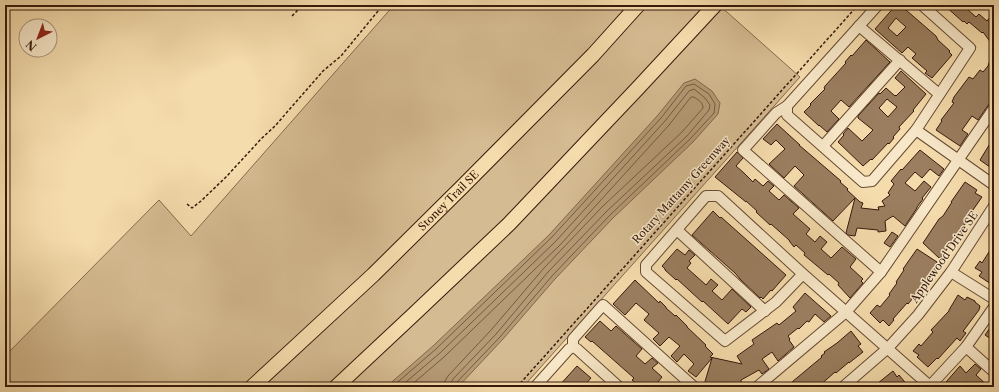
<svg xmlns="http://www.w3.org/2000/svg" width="999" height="392" font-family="'Libre Caslon Text',serif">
<rect width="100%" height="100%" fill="#f5dcac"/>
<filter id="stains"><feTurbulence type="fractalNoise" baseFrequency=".005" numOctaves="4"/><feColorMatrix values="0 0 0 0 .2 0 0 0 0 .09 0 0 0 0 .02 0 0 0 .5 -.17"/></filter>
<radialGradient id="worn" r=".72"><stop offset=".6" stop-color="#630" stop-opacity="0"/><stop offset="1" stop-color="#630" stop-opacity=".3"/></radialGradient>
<path fill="#d5bb91" stroke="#866a4e" d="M394,5H719L800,77L523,387H5V356L159,200L191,236Z"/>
<path fill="#b49a75" stroke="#82664b" d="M695,79L712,91L720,103L718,114L693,142L613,218L555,279L503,339L458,387H386L433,346L549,235L658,115L684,83Z"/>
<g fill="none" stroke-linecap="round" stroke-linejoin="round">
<g stroke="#765a40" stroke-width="1">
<path d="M392,387L436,349L552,237L661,118L686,86L694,84L709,94L715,104L714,113L690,139L610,215L552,276L500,337L456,383L455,387"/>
<path d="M400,387L440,353L556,241L665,121L689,91L694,89L705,98L710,105L709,110L687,136L607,211L548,272L497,333L453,379L451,383L450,387"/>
<path d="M409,387L444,357L560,245L669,125L691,97H694C698,100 703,102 703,108L682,132L602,207L544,268L492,329L448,376L445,381L444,387"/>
</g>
</g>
<g fill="#9a7e5f" stroke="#37190b" fill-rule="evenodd">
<path d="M896,5H900L906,10L936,36L938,40L950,51L949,52L952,55L932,78L925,73L927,71L912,58L916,54L908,47L902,53L875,29ZM896,18L906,27L897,36L888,28Z"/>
<path d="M944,5H970L967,9L976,17L979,14L987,21L994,12V47L983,32L982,33L969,22L967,24L964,21L963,22Z"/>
<path d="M866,40L890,62L849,107L841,100L831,111L839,119L827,132L819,125V126L804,112L811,105L810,104L825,89L824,88L825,86L846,63L845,62L851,55L852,56Z"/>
<path d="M993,52H994V82L989,90L994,94V102H991L989,104L978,120L972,116L962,130L968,134L960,146L936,130L942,121L941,120L954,103L952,102L954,97L969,77L973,79L980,70L983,72L988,66Z"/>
<path d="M901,71L926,94L913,110L914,111L899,127L900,129L893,137L894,138L889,144L888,143L872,160L871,159L863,166L838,142L844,135L843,134L848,128L862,141L873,130L858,118V116L879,93L880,94L886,88L895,96L896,95V96L905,87L895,78ZM887,99L897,107L888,117L879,108Z"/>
<path d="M777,124L800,145H799L841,181L840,182L848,189L847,190L860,202L863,203L861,208L879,210L878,207L885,206L882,201L890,195L888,193L894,184L891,181L901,169L902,170L920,150L944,169L939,176L930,169L922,178L915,172L905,183L915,191L924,181L931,187L922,198L923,199L917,207V208L905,226L893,216L885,221L886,231L878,232V230L857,228L855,236L848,235L846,233L855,198L833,221L794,186L804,175L795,166L784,178L769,164L785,149L776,140L771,145L763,139Z"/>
<path d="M994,137V170L980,160Z"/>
<path d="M737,152L743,158L736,166L744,173L753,182L755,179L763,186L768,181L774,186L769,191L779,200L784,195L799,208L793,214L810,229L806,234L815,242L820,236L827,242L821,249L831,258L842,247L856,259L850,267L863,279L861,281L863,283L850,298L838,285L839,283L829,274L828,275L804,255L805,253L796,245L794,247L790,242L789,240L771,224L770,225L756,212L757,211L746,201V202L715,177Z"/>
<path d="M965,182L977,190L975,193L982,197L966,220L967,221L963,227H962L941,258L940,257L939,258L923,243L939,219L943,216L952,202H951Z"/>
<path d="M713,211L720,218L721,217L786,275L772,291L771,290L763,299L761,297L760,298L740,279L735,273L692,235Z"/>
<path d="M892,232L898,236L890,247L884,243Z"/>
<path d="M994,244V286L979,276L982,272L975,268L980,261L982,263Z"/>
<path d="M677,249L685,255L689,250L695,255L689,261L691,263L687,268L706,285L711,279L718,285L712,291L722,300L732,289L751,307L746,312L742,309L728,324L703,301L702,302L677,279L676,280L665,270V269L662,266Z"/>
<path d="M917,249L937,262L913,298L908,304L907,303L893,319L894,320L889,326L883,320L880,323L870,313L877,305L880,307L890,295L889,294L897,283L896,282L904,270L903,269Z"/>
<path d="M635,280L659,303L660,301L666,307V308L675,316L676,315L687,326V327L706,345L705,346L713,354L710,357L742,364L737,356L754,344L752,340L777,323L779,325L796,311L793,307L805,293L831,316L824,322L815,314L809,322L807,321L799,329L798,328L788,336L790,339L789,340L794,347L778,361L772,352L762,359L769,369L762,374L759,370L741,380L742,387H711L704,385L712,358L696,377L688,371L694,364L684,354L677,362L671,356L680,346L669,337L660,346L653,339L659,333L644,320L649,314L636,303L625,315L613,304Z"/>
<path d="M958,295L965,300L967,297L975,301V302L980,306L979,310L964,330L963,331L966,333L960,341L957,338L947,349L938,359L937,358L928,367L917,357L919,355L913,351L919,344L921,346L933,332L931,330L949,311V310Z"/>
<path d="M600,321L611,331L616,326L642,349L636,356L645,364L652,358L658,363L652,368L662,377L654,387H640L632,380L634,378L592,341L591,342L585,337Z"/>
<path d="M994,322V341L985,335Z"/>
<path d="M851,331L861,344L858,346L863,352L849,363V362L836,373L835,372L818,387H796L792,382L822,357L821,356L825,353L824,352L837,343Z"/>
<path d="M975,364L981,369L976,375L989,387H952L946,382L960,366L966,373Z"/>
<path d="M577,366L591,378L583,387H558Z"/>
<path d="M893,371L897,377L899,375L909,387H882L878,383Z"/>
</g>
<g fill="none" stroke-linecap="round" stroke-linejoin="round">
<g stroke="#664a33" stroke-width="12">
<g id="minor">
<path d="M878,5L787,106L776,113L743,150L881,272"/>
<path d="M859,26L939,94"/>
<path d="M787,106V115L863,182L872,181L916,130L970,48L922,5"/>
<path d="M916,130L994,185"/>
<path d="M823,146L900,60"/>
<path d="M677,230L765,311"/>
<path d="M951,272L994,299"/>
<path d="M803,274L776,302L725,341L646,272V265L706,196H718L803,274L931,387"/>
<path d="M573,347V339L603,305L694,387"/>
<path d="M966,347L994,372"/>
<path d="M535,387L569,349L573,347L577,349L619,387"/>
<path d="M757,387L846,312L881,272L994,108"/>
<path d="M843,387L888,348L918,315L951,272L994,206"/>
<path d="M929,387L966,347L994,307"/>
</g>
</g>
<g stroke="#37190b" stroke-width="16">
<g id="highway">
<path id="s1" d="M252,387L373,275L462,187L593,55L638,5"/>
<path d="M336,387L413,315L509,224L638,88L715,5"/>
</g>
</g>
<g stroke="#37190b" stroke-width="1.5" stroke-dasharray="3 2" stroke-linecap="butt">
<path d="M292,16L303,5"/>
<path d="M187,204L192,208L201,201L226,177L262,138L275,126L323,71L341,56L383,5"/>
<path d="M517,387L858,5"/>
</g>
<use href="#minor" stroke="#f8e8c9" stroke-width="10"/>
<use href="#highway" stroke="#f5dcac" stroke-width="14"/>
</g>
<g text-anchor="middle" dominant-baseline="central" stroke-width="3" stroke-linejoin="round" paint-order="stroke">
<g font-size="11" fill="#37190b" stroke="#f8e8c9">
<text transform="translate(681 190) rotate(-48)">Rotary Mattamy Greenway</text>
<text stroke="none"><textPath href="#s1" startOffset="271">Stoney Trail SE</textPath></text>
<text transform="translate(944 257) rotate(-55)">Applewood Drive SE</text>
</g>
</g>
<rect width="999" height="392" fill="none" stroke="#f5dcac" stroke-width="20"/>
<rect x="6" y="6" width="987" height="380" fill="none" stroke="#37190b" stroke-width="2"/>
<rect x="10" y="10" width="979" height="372" fill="none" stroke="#37190b"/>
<g transform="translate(38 38) rotate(222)"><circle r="19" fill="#f8e8c9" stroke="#ab957d"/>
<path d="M0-3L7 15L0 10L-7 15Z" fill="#8f2418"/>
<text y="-6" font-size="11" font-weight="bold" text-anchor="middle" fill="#37190b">N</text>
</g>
<rect width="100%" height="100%" filter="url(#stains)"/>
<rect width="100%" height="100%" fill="url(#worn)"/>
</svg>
